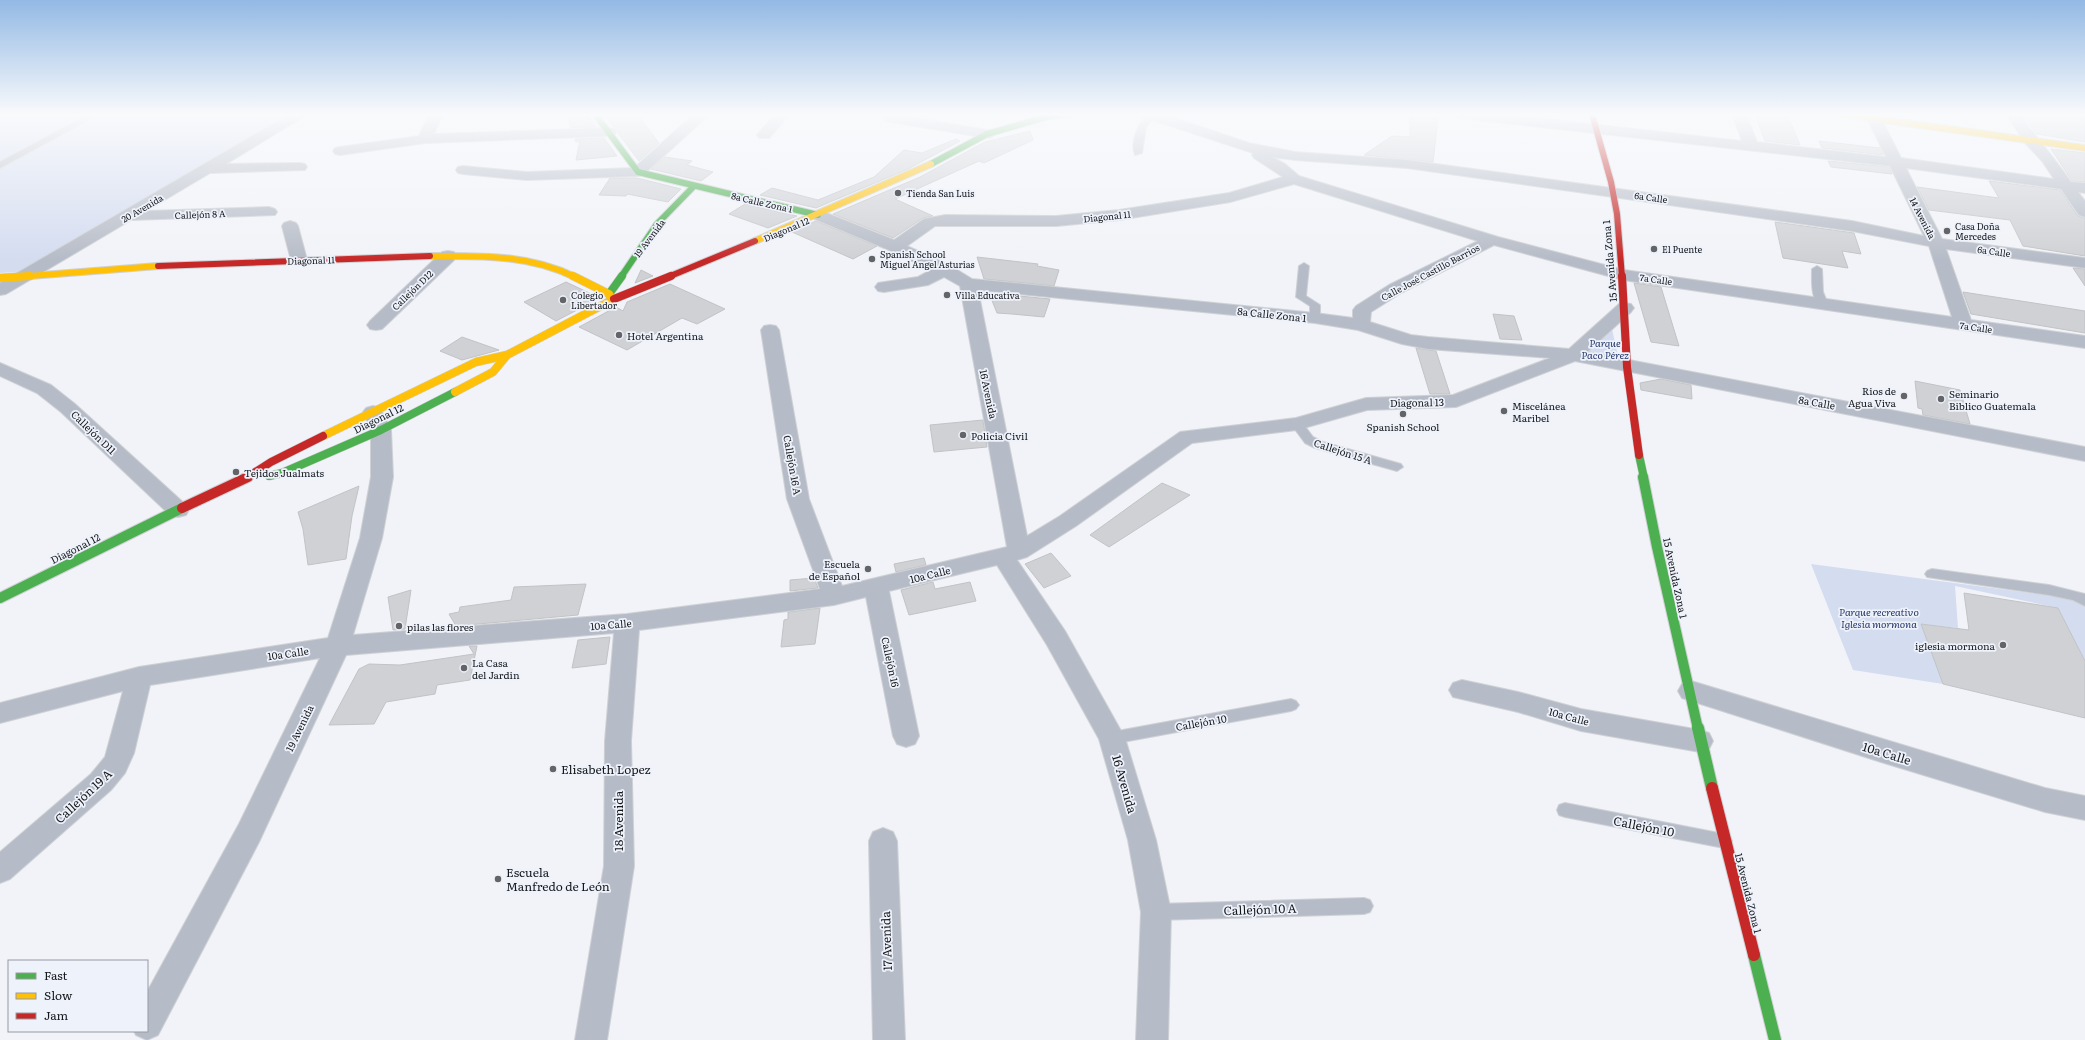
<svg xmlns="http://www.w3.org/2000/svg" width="2085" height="1040" font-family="Literata,serif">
<rect width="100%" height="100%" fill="#f1f3f8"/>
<g fill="#d4dcf0">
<path d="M0,114H296L31,271L0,273Z"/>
<path d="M1612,329L1619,361L1582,354Z"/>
<path d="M1811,564L2082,600L2085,606V661L2058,608L1955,586L1958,628L1921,624L1943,684L1853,670Z"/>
</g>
<g fill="#cfd1d5" stroke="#c1c3c6">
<path d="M567,114H587L596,127L571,128Z"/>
<path d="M604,114H637L659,143L639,161Z"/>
<path d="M1755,114H1787L1800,145L1765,141Z"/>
<path d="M2022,114H2085V142L2037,134Z"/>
<path d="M1410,116L1438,118L1433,162L1364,155L1392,136L1410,137Z"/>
<path d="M1030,131L1033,140L984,163L979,161L895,199L933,216L923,218L893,238L833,214L920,177L985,142Z"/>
<path d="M604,138L617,156L576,160L580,141L576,142L575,139Z"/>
<path d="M956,139L960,141L908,169L816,208L760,195L772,188L818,200L874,177L904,150L922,153Z"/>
<path d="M1819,141L1880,148L1883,155L1822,148Z"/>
<path d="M2051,149L2085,153V182L2072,181Z"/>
<path d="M665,157L692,161L687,165L713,172L701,181L651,169Z"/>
<path d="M1828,161L1889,167L1892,174L1831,167Z"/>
<path d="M610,178H637L681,189L668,202L627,194L626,196L599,195Z"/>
<path d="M1989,181L2060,190L2078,216L2085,218V256L2023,246L2010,220L1929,210L1917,187L1999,198Z"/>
<path d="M745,204L797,216L768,228L729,214Z"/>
<path d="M816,221L877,246L853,259L792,232Z"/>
<path d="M1775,222L1854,233L1861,254L1842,251L1848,268L1783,258Z"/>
<path d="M977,257L1038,264L1037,266L1059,270L1054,286L984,279Z"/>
<path d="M2073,268L2085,269V286Z"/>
<path d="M641,270L653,276L635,283Z"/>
<path d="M566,282L600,298L556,321L524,302Z"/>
<path d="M1634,283L1661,287L1679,346L1651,342Z"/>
<path d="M670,284L725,309L697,324L682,318L627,350L579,327L616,307L623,311L627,302Z"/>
<path d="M1963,292L2085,311V333L1971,314Z"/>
<path d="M989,293L1050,299L1044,317L1012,314L997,313Z"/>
<path d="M1493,314L1514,316L1522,340L1500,339Z"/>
<path d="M462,337L499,350L462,360L440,351Z"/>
<path d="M1416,348L1436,351L1450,394H1430Z"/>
<path d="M1661,379L1691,385L1692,399L1641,390L1640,383Z"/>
<path d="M1915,381L1960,390L1970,424L1923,415L1922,409L1918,408Z"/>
<path d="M983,420L987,447L934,452L930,425Z"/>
<path d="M1162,483L1190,495L1109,547L1090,535Z"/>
<path d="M359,486L352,516L346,559L308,565L303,529L298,512Z"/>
<path d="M1051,553L1071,576L1044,588L1025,564Z"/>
<path d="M924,558L926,565L896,572L894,564Z"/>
<path d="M814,578L818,588L790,591V580Z"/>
<path d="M933,582L935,589L970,582L976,601L909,615L901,590Z"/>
<path d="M586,584L578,615L456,626L449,614L459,612L460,607L511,600L514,587Z"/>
<path d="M411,590L405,629L393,630L388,597Z"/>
<path d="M1964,593L2058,608L2085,661V718L1943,684L1921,624L1969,630Z"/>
<path d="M820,608L815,644L781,647L784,620L788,619V612Z"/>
<path d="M610,637L606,664L572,668L578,640Z"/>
<path d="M469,646H477L470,680L437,685L435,694L386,702L374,724L329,725L359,669L369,664L400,665L474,654Z"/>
</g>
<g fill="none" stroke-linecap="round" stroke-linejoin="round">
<g stroke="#cfd1d4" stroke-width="2">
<g id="lane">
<path d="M89,114H100L0,168V162Z"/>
<path d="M1148,114L1156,115L1146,127L1142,153L1135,155C1130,142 1138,123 1148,114Z"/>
<path d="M1304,263L1309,266L1306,296L1320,305V318L1315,321L1310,318V306L1296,297L1299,266Z"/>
<path d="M1817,266L1822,269L1823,292L1828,304L1823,307C1810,304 1812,279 1812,269Z"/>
<path d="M1297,420L1301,421L1313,437L1323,442L1401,464L1403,467L1397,471L1315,448L1305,443L1291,424Z"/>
<path d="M1932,569L2049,585L2085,594V606L2073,600L2049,595L1927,577L1925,574L1927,571Z"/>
<path d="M1291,699L1296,701L1299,705L1296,709L1291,711L1112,744L1106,743L1104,738L1106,733L1112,732Z"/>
<path d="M1565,803L1724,834L1730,836L1732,841L1730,846L1724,848L1565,817L1559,815L1557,810L1559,805Z"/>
<path d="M1364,898L1370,900L1373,906L1370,912L1364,914L1156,920L1150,918L1147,912L1150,906L1156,904Z"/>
</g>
</g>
<g stroke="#cfd1d4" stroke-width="2">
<g id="street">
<path d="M290,114H308L226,164L300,163L305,164L307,167L305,170L210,173L146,211L269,207L275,209L277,212L275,215L131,220L6,294L0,295V283Z"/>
<path d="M429,114H443L434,134L609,128L614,129L616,132L614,135L609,136L425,143L340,155L335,154L333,151L335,148L340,147L419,136Z"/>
<path d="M694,114H710L643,175L638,176L527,180L463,174L458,173L456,170L458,167L463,166L527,172L634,168Z"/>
<path d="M775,114H790L769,138H759L757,135Z"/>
<path d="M894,114L987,130L992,131L994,134L992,137L987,138L891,122L886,121L884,118L886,115Z"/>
<path d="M1141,114H1163L1249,143L1295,152L1407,160L1852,221L1924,236L1890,166L1460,118L1453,114H1501L1742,141L1732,114H1746L1757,142L1886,157L1865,114H1879L1901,158L2054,179L2042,161L2026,144L2006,114H2020C2036,138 2055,158 2071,182L2085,183V193L2078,192L2085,201V217L2079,215L2061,189L1906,168L1942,239L2085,258V268L1946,249L1971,320L2085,336V348L1623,280L1494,245L1401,293L1371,312L1370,322L1411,335L1428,337L1569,349L1619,304L1625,303L1631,304L1634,308L1631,312L1587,352L2085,447V461L1575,361L1456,407L1367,410L1297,430L1192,443L1076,526L1027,557L1017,560L1065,631L1125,738L1156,840L1171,912L1168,1040H1136L1141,912L1128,840L1099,739L1047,645L997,565L889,591L919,736L915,744L906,747L897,744L893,736L866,597L834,605L639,630L631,741L634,866L607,1040H575L604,866L605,741L614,633L346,655L259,842L158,1035L147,1040L136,1035L134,1031H147V992L239,824L320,658L150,685L134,753L125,773L111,790L10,879L0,883V852L91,774L105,757L123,691L0,723V703L139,667L328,638L360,538L371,477V430L363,412L366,408L373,406L380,408L391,430L393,477L382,538L353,635L627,614L820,589L787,499L761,330L764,326L770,325L776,326L779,330L809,499L842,586L1007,547L960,286L944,277L928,285L884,292L878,291L875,287L878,283L918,277L931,270L889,250L812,218L810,215L812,212H824L894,240L924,219L945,215L1056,216L1119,210L1229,193L1283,177L1254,158L1252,155L1253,153L1143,117ZM1272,157L1295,160L1407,168L1613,197L1852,231L1929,246L1952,317L1624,270L1498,237L1299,176L1285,164ZM1294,184L1478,241L1389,285L1356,306L1353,310V318L1315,313L972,279L951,266L907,246L935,226H1056L1119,220L1230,202ZM978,290L1315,323L1358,330L1402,344L1428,349L1550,358L1453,395L1366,398L1296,418L1180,432L1060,516L1027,536Z"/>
<path d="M290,221L296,223L298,226L307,260L305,264L299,265L293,264L291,260L282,226L284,223Z"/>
<path d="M448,251L454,252L456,256L454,260L382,329L376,330L370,329L367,325L370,321L442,252Z"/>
<path d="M0,363L51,385L75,404L186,505L189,510L186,515L178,517L170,515L61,412L37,393L0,376Z"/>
<path d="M1462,680L1518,692L1581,709L1700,730L1709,733L1713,741L1709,749L1700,752L1581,731L1518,712L1453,697L1449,690L1453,683Z"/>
<path d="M1691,681L2045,788L2085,796V820L2045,812L1881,762L1682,698L1678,691L1682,684Z"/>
<path d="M883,828L893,832L897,841L905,1040H873L869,841L873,832Z"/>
</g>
</g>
<g stroke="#cfd1d4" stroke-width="8">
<g id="fast-far3">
<path d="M595,114L638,172L818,215"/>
<path d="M931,164L987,134L1046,117L1070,114"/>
<path d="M621,277L657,224L694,186"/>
</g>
</g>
<g stroke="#cfd1d4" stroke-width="9">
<g id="fast-far2">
<path d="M609,294L622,276"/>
<path d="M1639,455L1644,478"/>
<path d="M269,476L282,473L381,430L455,392"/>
</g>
</g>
<g stroke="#cfd1d4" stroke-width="12">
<g id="fast-far1">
<path d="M1643,477L1657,547L1698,729"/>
<path d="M0,598L182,508"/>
</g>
</g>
<g stroke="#cfd1d4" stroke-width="14">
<g id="fast">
<path d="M1698,728L1712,788"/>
<path d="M1754,955L1775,1040"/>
</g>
</g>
<g stroke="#cfd1d4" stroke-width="8">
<g id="slow-far1">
<path d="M1842,114L2085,148"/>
<path d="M755,241L931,164"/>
<path d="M430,256C480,256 529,254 575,277"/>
<path d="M17,277L158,266"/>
</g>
</g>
<g stroke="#cfd1d4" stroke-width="9">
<g id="slow">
<path d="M573,276L609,294L613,300"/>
<path d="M0,278L30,276"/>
<path d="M455,392L493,372L507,355"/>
<path d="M323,436L476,362L507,355L614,299"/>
</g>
</g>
<g stroke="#cfd1d4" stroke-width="8">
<g id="jam-far3">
<path d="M1592,114L1611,182L1617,214L1622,277"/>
<path d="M158,266L430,256"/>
<path d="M668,277L755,241"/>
</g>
</g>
<g stroke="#cfd1d4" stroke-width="9">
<g id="jam-far2">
<path d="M1622,276L1627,367L1639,455"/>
<path d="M614,299L671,276"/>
<path d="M246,478L271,462L323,436"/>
</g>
</g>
<g stroke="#cfd1d4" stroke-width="12">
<path id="jam-far1" d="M182,508L248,477"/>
</g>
<g stroke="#cfd1d4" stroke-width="14">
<path id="jam" d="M1712,788L1754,955"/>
</g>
<use href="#lane" fill="#b6bcc7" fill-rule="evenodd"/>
<use href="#street" fill="#b6bcc7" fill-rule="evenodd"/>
<use href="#fast-far3" stroke="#4caf50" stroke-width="6"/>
<use href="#fast-far2" stroke="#4caf50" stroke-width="8"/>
<use href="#fast-far1" stroke="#4caf50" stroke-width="10"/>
<use href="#fast" stroke="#4caf50" stroke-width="12"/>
<use href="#slow-far1" stroke="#ffc107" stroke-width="6"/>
<use href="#slow" stroke="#ffc107" stroke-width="8"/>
<use href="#jam-far3" stroke="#c62828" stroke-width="6"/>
<use href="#jam-far2" stroke="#c62828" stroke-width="8"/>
<use href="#jam-far1" stroke="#c62828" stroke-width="10"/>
<use href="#jam" stroke="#c62828" stroke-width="12"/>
</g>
<linearGradient id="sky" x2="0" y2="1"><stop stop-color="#93b9e4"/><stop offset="0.44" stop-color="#f9fafc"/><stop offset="1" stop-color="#f9fafc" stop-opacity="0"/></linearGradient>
<rect width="2085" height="260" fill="url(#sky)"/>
<g fill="#626468" stroke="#eef2fb" stroke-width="1.5">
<circle cx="898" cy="193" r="4"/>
<circle cx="1947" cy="231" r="4"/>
<circle cx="1654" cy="249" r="4"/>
<circle cx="872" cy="259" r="4"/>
<circle cx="947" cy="295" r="4"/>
<circle cx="563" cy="300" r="4"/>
<circle cx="619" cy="335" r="4"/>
<circle cx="1904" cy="396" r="4"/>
<circle cx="1941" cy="399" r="4"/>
<circle cx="1504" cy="411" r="4"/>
<circle cx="1403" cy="414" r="4"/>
<circle cx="963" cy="435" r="4"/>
<circle cx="236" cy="472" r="4"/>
<circle cx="868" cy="569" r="4"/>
<circle cx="399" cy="626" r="4"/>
<circle cx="2003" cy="645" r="4"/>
<circle cx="464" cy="668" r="4"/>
<circle cx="553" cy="769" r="4"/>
<circle cx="498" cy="879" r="4"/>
</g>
<g text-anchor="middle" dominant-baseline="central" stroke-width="3.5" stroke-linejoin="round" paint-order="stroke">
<g font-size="9" fill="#15171a" stroke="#eef2fb" text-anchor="start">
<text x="906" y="193">Tienda San Luis</text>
<text x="1955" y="226">Casa Doña<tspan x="1955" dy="10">Mercedes</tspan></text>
<text x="1662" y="249">El Puente</text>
<text x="880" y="254">Spanish School<tspan x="880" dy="10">Miguel Angel Asturias</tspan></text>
<text x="571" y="295">Colegio<tspan x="571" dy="10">Libertador</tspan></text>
<text x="955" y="295">Villa Educativa</text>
</g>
<g font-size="9" fill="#15171a" stroke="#eef2fb">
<text transform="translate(1651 197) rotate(8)">6a Calle</text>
<text transform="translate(762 202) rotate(13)">8a Calle Zona 1</text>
<text transform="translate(142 208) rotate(-30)">20 Avenida</text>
<text transform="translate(200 214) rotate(-2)">Callejón 8 A</text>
<text transform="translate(1107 216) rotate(-6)">Diagonal 11</text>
<text transform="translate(1923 218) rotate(63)">14 Avenida</text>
<text transform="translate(786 229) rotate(-23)">Diagonal 12</text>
<text transform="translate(649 238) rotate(-53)">19 Avenida</text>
<text transform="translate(1994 251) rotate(8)">6a Calle</text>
<text transform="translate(311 260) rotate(-2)">Diagonal 11</text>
<text transform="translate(1430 272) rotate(-28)">Calle José Castillo Barrios</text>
<text transform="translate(1656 279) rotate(8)">7a Calle</text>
<text transform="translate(412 290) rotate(-44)">Callejón D12</text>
<text transform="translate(1976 327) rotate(8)">7a Calle</text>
</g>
<g font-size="10" fill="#15171a" stroke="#eef2fb">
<text transform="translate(1609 261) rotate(-95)">15 Avenida Zona 1</text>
<text transform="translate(1272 314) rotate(6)">8a Calle Zona 1</text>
<text transform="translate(989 394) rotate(78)">16 Avenida</text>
<text transform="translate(1417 402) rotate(-1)">Diagonal 13</text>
<text transform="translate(1817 402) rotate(10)">8a Calle</text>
<text transform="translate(378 418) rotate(-26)">Diagonal 12</text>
<text transform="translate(94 432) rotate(44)">Callejón D11</text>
<text transform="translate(1343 451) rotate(18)">Callejón 15 A</text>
<text transform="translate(793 465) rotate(80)">Callejón 16 A</text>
<text transform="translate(75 548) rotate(-27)">Diagonal 12</text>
<text transform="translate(930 574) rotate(-14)">10a Calle</text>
<text transform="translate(1676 578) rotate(78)">15 Avenida Zona 1</text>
<text transform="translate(611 624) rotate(-5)">10a Calle</text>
<text transform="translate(288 653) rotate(-8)">10a Calle</text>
<text transform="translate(891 662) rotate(78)">Callejón 16</text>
<text transform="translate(1569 716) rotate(15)">10a Calle</text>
<text transform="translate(1201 722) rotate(-10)">Callejón 10</text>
<text transform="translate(299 728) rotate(-64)">19 Avenida</text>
<text transform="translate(1749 893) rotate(76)">15 Avenida Zona 1</text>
</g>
<g font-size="10" fill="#15171a" stroke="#eef2fb" text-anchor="start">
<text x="627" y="335">Hotel Argentina</text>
<text x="1896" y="390" text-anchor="end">Rios de<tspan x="1896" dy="12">Agua Viva</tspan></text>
<text x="1949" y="393">Seminario<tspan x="1949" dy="12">Biblico Guatemala</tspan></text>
<text x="1512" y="405">Miscelánea<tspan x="1512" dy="12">Maribel</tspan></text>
<text x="1403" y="426" text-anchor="middle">Spanish School</text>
<text x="971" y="435">Policia Civil</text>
<text x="244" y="472">Tejidos Jualmats</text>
<text x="860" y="563" text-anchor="end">Escuela<tspan x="860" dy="12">de Español</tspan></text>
<text x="407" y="626">pilas las flores</text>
<text x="1995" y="645" text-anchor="end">iglesia mormona</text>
<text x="472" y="662">La Casa<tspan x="472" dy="12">del Jardin</tspan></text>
</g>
<g font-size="10" font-style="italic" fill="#263769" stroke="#eef2fb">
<text x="1605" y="342">Parque<tspan x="1605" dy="12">Paco Pérez</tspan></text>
<text x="1879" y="611">Parque recreativo<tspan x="1879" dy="12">Iglesia mormona</tspan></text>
</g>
<g font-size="12" fill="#15171a" stroke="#eef2fb">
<text transform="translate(1887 753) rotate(17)">10a Calle</text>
<text transform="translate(1125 784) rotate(74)">16 Avenida</text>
<text transform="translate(83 796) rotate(-43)">Callejón 19 A</text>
<text transform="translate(618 821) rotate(-90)">18 Avenida</text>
<text transform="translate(1644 826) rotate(11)">Callejón 10</text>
<text transform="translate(1260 909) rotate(-2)">Callejón 10 A</text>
<text transform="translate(886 941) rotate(-92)">17 Avenida</text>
</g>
<g font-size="12" fill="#15171a" stroke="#eef2fb" text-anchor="start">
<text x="561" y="769">Elisabeth Lopez</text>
<text x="506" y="872">Escuela<tspan x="506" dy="14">Manfredo de León</tspan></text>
</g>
</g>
<rect x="8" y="960" width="140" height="72" fill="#eef2fb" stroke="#979aa1"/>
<rect x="16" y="973" width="20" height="6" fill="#4caf50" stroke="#979aa1"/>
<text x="44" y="980" font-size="12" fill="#15171a">Fast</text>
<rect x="16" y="993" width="20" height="6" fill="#ffc107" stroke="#979aa1"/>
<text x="44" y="1000" font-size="12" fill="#15171a">Slow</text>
<rect x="16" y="1013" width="20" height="6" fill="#c62828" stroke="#979aa1"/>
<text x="44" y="1020" font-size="12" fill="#15171a">Jam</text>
</svg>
